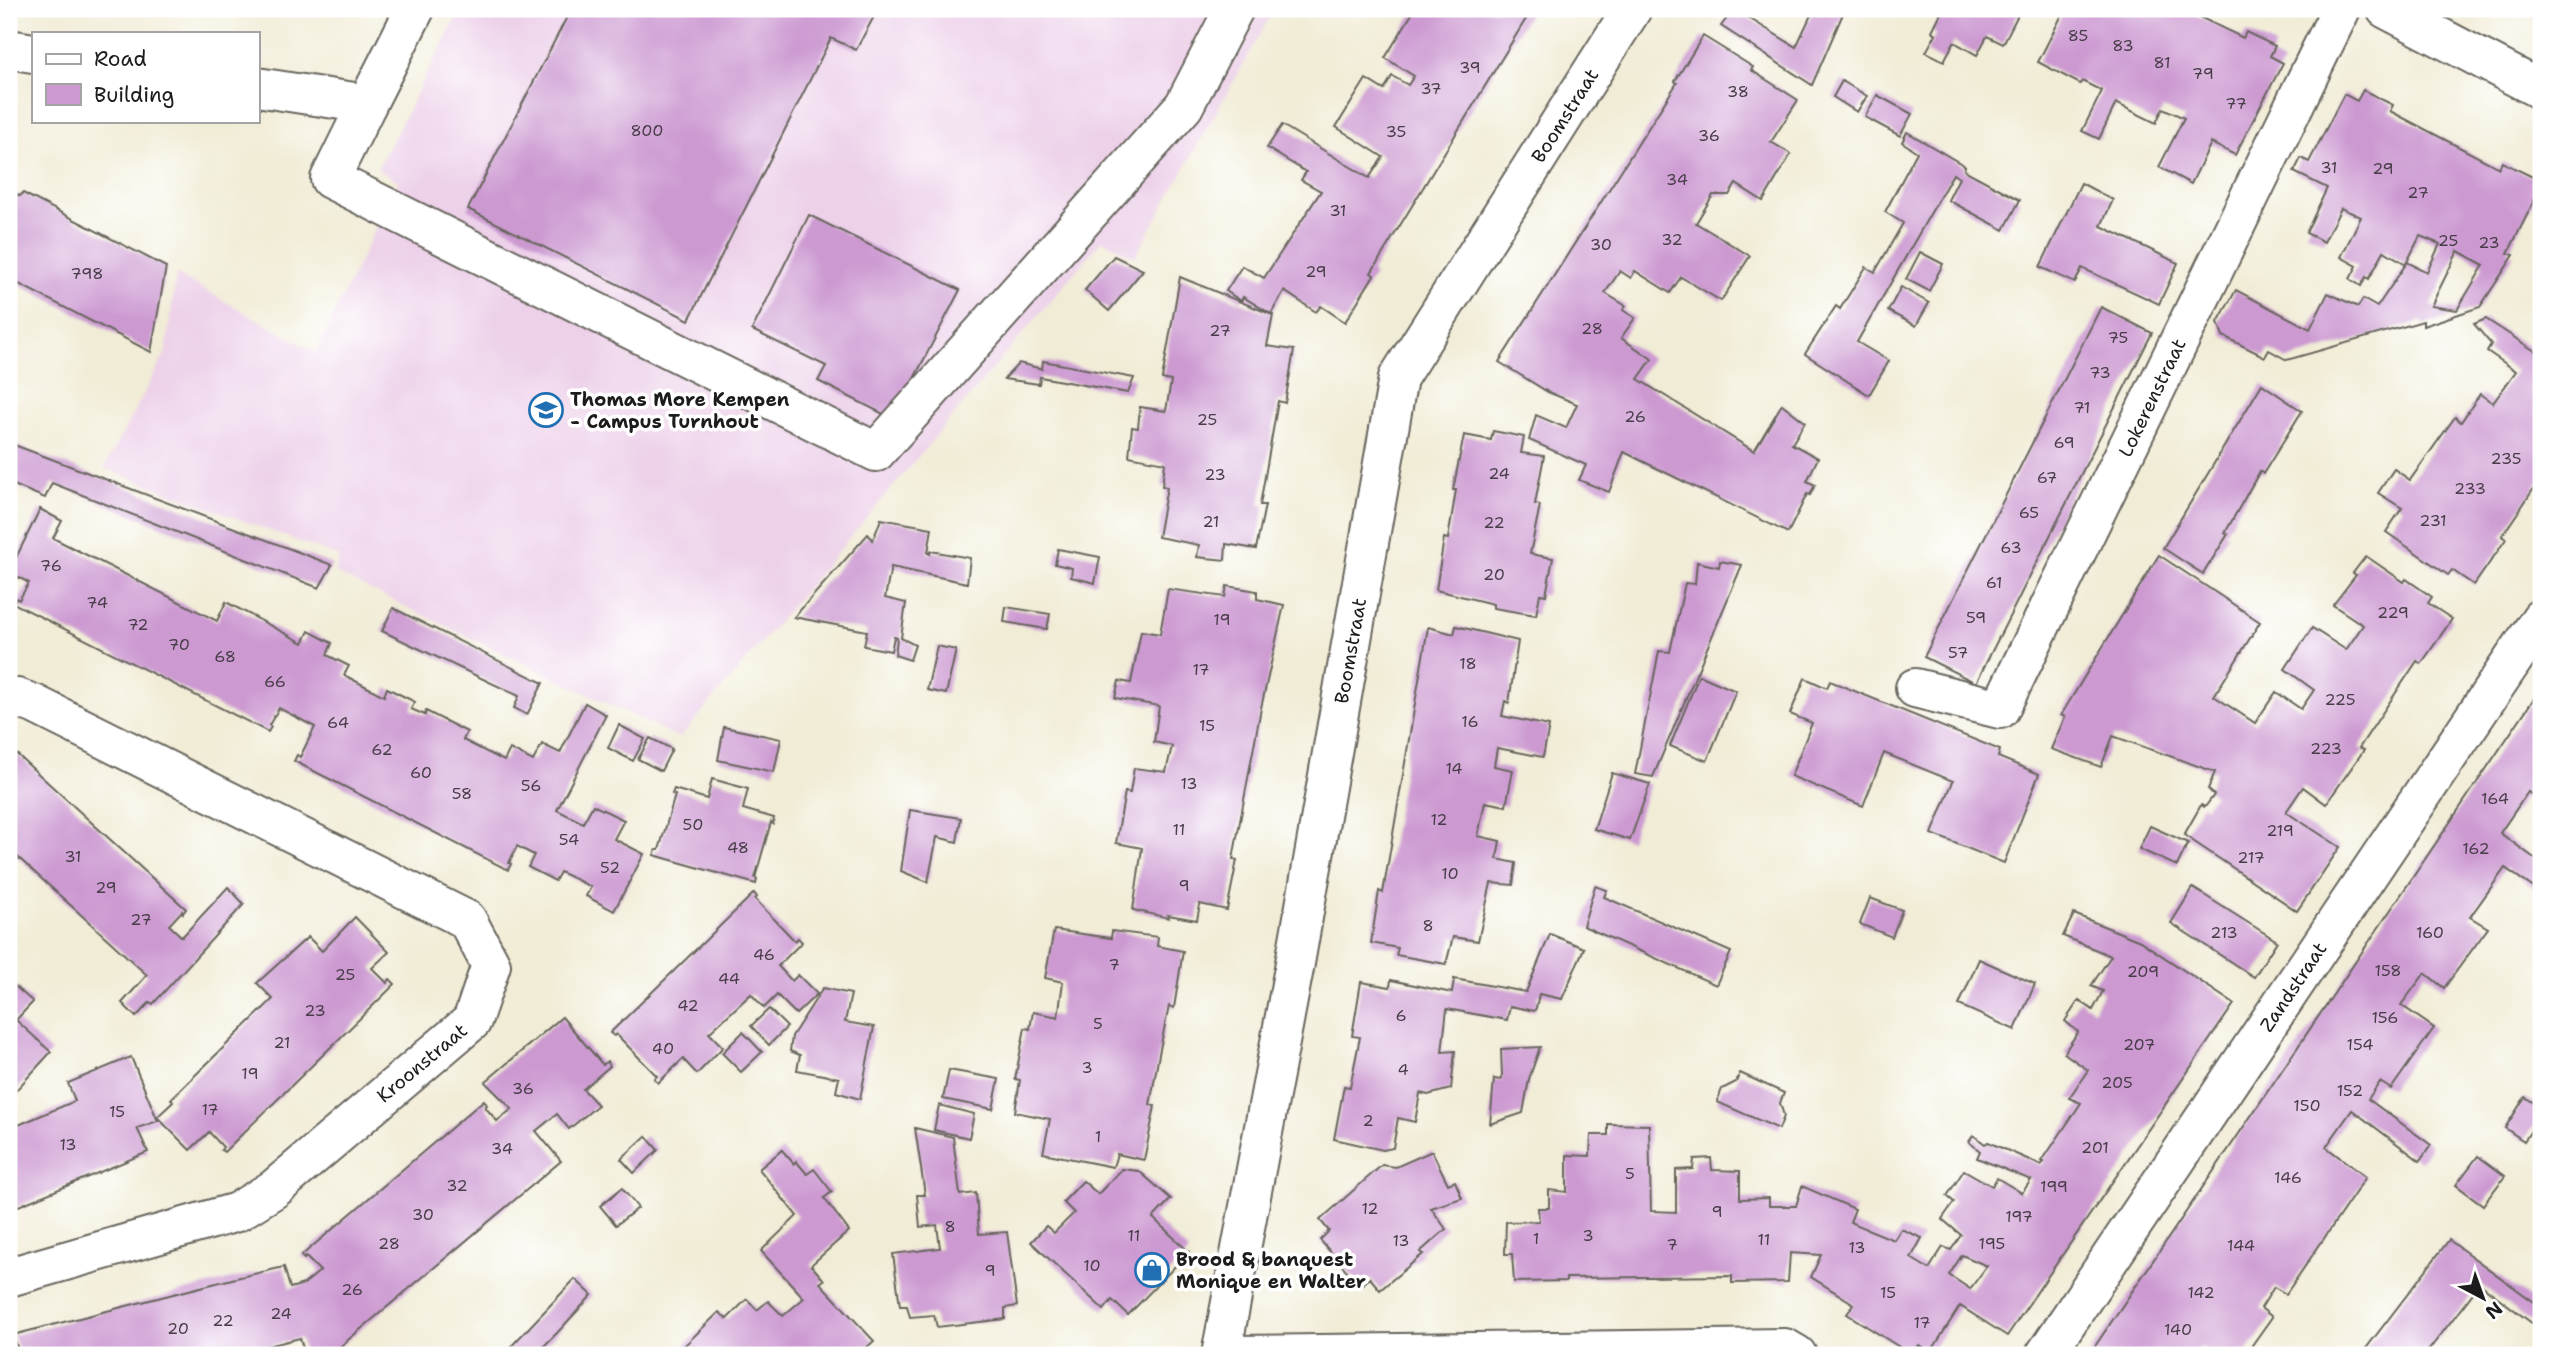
<svg xmlns="http://www.w3.org/2000/svg" width="2550" height="1364" font-family="'Shantell Sans',sans-serif">
<rect width="100%" height="100%" fill="#fff"/>
<filter id="ink" filterUnits="userSpaceOnUse"><feTurbulence type="fractalNoise" baseFrequency=".0143" numOctaves="2"/><feDisplacementMap in="SourceGraphic" scale="14" xChannelSelector="R" yChannelSelector="G"/><feConvolveMatrix kernelMatrix="1 2 1 2 8 2 1 2 1" color-interpolation-filters="sRGB"/></filter>
<filter id="wash" filterUnits="userSpaceOnUse"><feTurbulence type="fractalNoise" baseFrequency=".00686" numOctaves="4" result="noise"/><feDisplacementMap in="SourceGraphic" scale="28" xChannelSelector="R" yChannelSelector="G"/><feGaussianBlur stdDeviation="1.57" result="paint"/><feColorMatrix in="noise" values="0 0 0 0 0 0 0 0 0 0 0 0 0 0 0 0 0 1.4 0 .05"/><feComposite in="paint" operator="in"/></filter>
<g filter="url(#wash)">
<rect width="100%" height="100%" fill="#f1ecd6"/>
<path fill="#edd1e9" d="M461,9H1274L1135,257L1102,240L680,738L335,573L339,557L104,468L166,352L176,274L316,352L398,181L377,169Z"/>
<g id="blocks">
<g fill="#cc9ad1" fill-rule="evenodd">
<path d="M571,9H878L856,50L831,38L689,320L468,209Z"/>
<path d="M1415,9H1532L1371,273L1374,275L1345,322L1321,306L1316,312L1284,291L1271,314L1243,297L1241,301L1226,291L1242,266L1264,278L1321,191L1301,180L1306,172L1267,148L1282,125L1369,178L1383,157L1336,127L1366,79L1384,90L1392,76L1408,85L1414,76L1385,58Z"/>
<path d="M1734,9L1796,47L1811,15L1801,9H1845L1812,85L1721,26Z"/>
<path d="M1943,9H2021L2003,44L1987,36L1977,55L1954,42L1944,61L1926,52L1936,34L1932,31Z"/>
<path d="M2065,9H2183L2243,38L2246,32L2275,46L2270,56L2283,63L2235,155L2211,143L2191,184L2159,167L2184,118L2163,108L2156,123L2116,103L2099,139L2082,131L2102,91L2082,81L2080,84L2038,62Z"/>
<path d="M2522,9H2541V20Z"/>
<path d="M1703,36L1753,67L1751,70L1798,100L1771,142L1791,154L1763,201L1736,184L1729,195H1713L1696,223L1750,256L1721,301L1681,277L1670,293L1635,271L1631,278L1620,271L1605,293L1626,306L1623,310L1635,318L1621,338L1652,359L1638,379L1754,451L1782,404L1805,422L1792,444L1818,458L1807,481L1815,485L1810,495L1807,494L1788,533L1624,452L1609,492L1579,480L1586,465L1529,440L1536,415L1566,428L1577,404L1548,392L1499,362L1677,83L1675,81Z"/>
<path d="M1842,81L1867,96L1857,112L1833,97Z"/>
<path d="M2363,90L2393,105L2390,111L2499,168L2502,162L2541,181V187L2508,253L2514,255L2480,307L2423,326V321L2287,360L2269,350L2265,357L2223,336L2218,322L2236,290L2310,329L2328,293L2358,307L2363,299L2377,307L2406,264L2384,251L2369,279L2366,277L2361,286L2350,279L2357,266L2341,257L2361,217L2341,208L2324,242L2306,233L2327,188L2294,172L2301,158L2309,162L2344,94L2357,101ZM2420,236L2440,244L2427,272L2407,262L2406,264ZM2458,251L2484,265L2457,310L2431,306Z"/>
<path d="M1877,95L1912,114L1900,136L1865,117Z"/>
<path d="M1907,132L1965,166L1964,170L2020,200L2004,230L1948,200L1959,178L1953,174L1857,342L1889,361L1869,395L1805,354L1836,306L1840,309L1866,267L1875,272L1903,223L1885,212L1917,152L1902,142Z"/>
<path d="M2081,183L2113,200L2101,226L2178,263L2159,304L2082,268L2075,283L2040,267Z"/>
<path d="M9,189L20,196L23,193L166,267L151,352L9,279Z"/>
<path d="M809,215L960,290L893,419L818,381L826,366L752,330Z"/>
<path d="M1920,252L1943,264L1929,291L1906,279Z"/>
<path d="M1114,256L1143,270L1109,311L1085,290Z"/>
<path d="M1180,277L1273,315L1267,346L1294,350L1285,403L1278,401L1260,505H1265L1256,549L1226,544L1225,560L1197,557L1199,545L1158,537L1167,487L1162,486L1165,463L1129,456L1132,427L1138,428L1140,407L1166,411L1171,381L1162,379Z"/>
<path d="M1901,287L1929,303L1916,326L1888,311Z"/>
<path d="M2101,307L2152,333L1976,683L1924,657Z"/>
<path d="M2486,319L2541,355V478L2502,536L2506,539L2474,585L2452,570L2448,575L2386,532L2402,508L2378,493L2394,469L2410,480L2455,417L2461,422L2480,394L2493,403L2516,371L2487,351L2491,344L2474,324Z"/>
<path d="M1043,361L1134,378L1128,393L1040,377L1039,384L1004,379L1019,363L1042,369Z"/>
<path d="M2262,384L2302,411L2263,474L2260,471L2225,533L2228,534L2203,574L2163,548Z"/>
<path d="M1493,431L1524,437L1521,453L1544,456L1535,504L1540,505L1530,554L1553,558L1546,595L1540,594L1536,615L1493,608V604L1436,590L1444,538L1448,539L1456,490H1453L1464,435L1491,440Z"/>
<path d="M9,443L301,553L332,565L319,588L52,483L45,498L9,483Z"/>
<path d="M40,509L62,521L53,538L217,621L226,602L303,643L309,631L332,643L327,655L349,666L344,675L384,696L387,688L415,702L411,709L425,715L426,711L467,732L463,740L504,761L510,749L533,761L542,744L560,753L585,703L606,715L557,810L583,823L593,805L624,820L614,839L644,854L614,911L586,896L591,887L575,879L560,872L555,881L528,867L534,855L517,846L509,863L511,864L508,870L294,761L297,755L300,757L315,727L279,708L269,725L271,727L268,732L13,603L17,598L19,600L29,583L9,572Z"/>
<path d="M881,519L932,528L928,553L930,554L931,551L970,558L967,583L891,567L885,598L906,603L901,638L915,645L910,660L895,655L897,638L894,637L891,651L864,646L867,631L794,617L868,534L873,540Z"/>
<path d="M1058,549L1100,557L1095,583L1071,577L1072,568L1055,564Z"/>
<path d="M2159,555L2260,622L2214,696L2255,723L2276,692L2301,709L2314,690L2285,669L2312,628L2346,650L2363,625L2333,605L2356,575L2353,573L2366,556L2404,582L2406,579L2432,597L2428,603L2452,619L2421,664L2417,661L2359,748L2364,750L2326,804L2303,787L2286,812L2340,847L2297,911L2184,835L2201,805L2205,807L2214,795L2208,789L2215,772L2113,736L2101,767L2051,749L2065,717L2061,715Z"/>
<path d="M1720,561L1742,565L1653,777L1635,774L1659,651L1670,652L1685,583L1695,584L1697,562L1719,567Z"/>
<path d="M1227,586L1257,591V599L1284,605L1261,708L1233,859L1237,860L1227,910L1200,904L1197,920L1168,915L1169,918L1133,910L1142,848L1116,843L1125,792L1130,793L1134,768L1166,772L1172,746L1154,742L1159,706L1115,698L1119,681L1131,683L1141,631L1160,634L1168,589L1225,597Z"/>
<path d="M1006,607L1050,614L1047,629L1004,622Z"/>
<path d="M393,608L543,683L527,715L514,708L519,696L382,631Z"/>
<path d="M1456,626L1518,641L1509,703L1505,701L1502,716L1549,726L1543,757L1497,748L1494,766L1513,770L1506,806L1485,802L1478,836L1500,841L1497,859L1516,863L1513,885L1491,883L1478,941L1453,937L1446,964L1396,955L1398,948L1371,943L1379,891L1383,893L1428,627L1454,634Z"/>
<path d="M937,646L956,650L946,694L927,690Z"/>
<path d="M1699,675L1736,691L1707,761L1670,746Z"/>
<path d="M1805,678L1827,688L1830,681L2000,750L1998,757L2039,774L2004,863L1932,834L1953,781L1884,753L1863,806L1791,776L1812,723L1790,714Z"/>
<path d="M2541,688V802L2528,792L2500,833L2541,863V893L2505,868L2470,917L2488,928L2444,988L2425,973L2401,1005L2434,1028L2391,1089L2380,1082L2368,1099L2431,1145L2420,1161L2352,1110L2326,1147L2366,1177L2286,1294L2274,1287L2261,1308L2272,1317L2245,1355H2212L2201,1347L2194,1355H2089Z"/>
<path d="M619,725L645,739L633,761L608,748Z"/>
<path d="M724,727L781,739L774,772L718,760Z"/>
<path d="M650,738L672,749L661,771L638,759Z"/>
<path d="M9,747L186,909L183,913L182,911L169,925L182,937L228,887L244,904L153,1004L150,1002L136,1017L122,1003L147,975L9,849Z"/>
<path d="M1612,773L1650,784L1630,840L1594,829Z"/>
<path d="M712,779L748,789L743,809L774,818L773,824L771,822L755,878L757,879L756,884L654,855L656,850H659L675,795L672,794L674,789L707,799Z"/>
<path d="M910,810L961,818L957,842L937,837L928,882L901,871Z"/>
<path d="M2150,826L2188,843L2177,866L2139,849Z"/>
<path d="M1595,886L1607,890L1604,897L1731,952L1716,985L1583,926Z"/>
<path d="M2193,888L2277,941L2254,977L2171,923Z"/>
<path d="M754,893L757,897L755,899L795,941L798,938L802,942L778,966L792,981L798,975L817,994L796,1014L777,995L764,1008L751,994L709,1033L723,1047L697,1074L683,1059L658,1083L654,1079L657,1076L616,1034L614,1036L610,1033Z"/>
<path d="M1870,898L1902,910L1892,937L1860,924Z"/>
<path d="M2074,914L2140,941L2234,1004L2007,1336L1960,1306L1931,1352L1919,1345L1912,1355L1847,1314L1854,1304L1811,1277L1821,1255L1790,1253L1788,1282L1732,1283V1276L1566,1278V1281L1514,1282L1512,1254H1505L1506,1222L1539,1221L1538,1208H1549V1190L1567,1192V1155L1590,1156L1591,1135H1608V1124L1649,1125L1651,1211L1676,1212V1170L1693,1169L1694,1159L1711,1158L1712,1170L1740,1171V1199L1769,1198V1206H1796L1802,1186L1855,1209L1850,1222L1894,1240L1901,1229L1922,1238L1911,1258L1929,1269L1943,1247L1951,1250L1961,1235L1942,1219L1954,1202L1947,1196L1964,1170L1992,1186L1997,1178L2022,1193L2031,1180L1977,1158L1980,1151L1969,1142L1973,1135L1985,1144L1988,1142L2041,1165L2044,1162L2042,1161L2081,1103L2069,1098L2088,1070L2064,1053L2078,1032L2065,1021L2079,1000L2093,1010L2103,991L2091,986L2111,956L2063,936ZM1962,1255L1987,1266L1970,1289L1949,1275Z"/>
<path d="M355,917L389,952L372,968L387,983L390,979L395,984L224,1152L221,1150L223,1147L209,1132L190,1150L157,1117L173,1102L171,1099L273,999L257,983L308,937L322,951Z"/>
<path d="M1054,930L1111,938L1112,931L1158,937L1157,946L1183,951L1174,1008L1169,1006L1159,1054L1150,1105L1155,1106L1144,1160L1117,1154L1113,1167L1043,1153L1050,1119L1015,1112L1020,1080L1015,1079L1025,1028L1030,1029L1033,1012L1058,1017L1063,982L1045,978Z"/>
<path d="M1550,934L1584,948L1562,999L1539,994L1536,1008L1534,1011L1510,1006L1507,1020L1447,1009L1442,1052L1455,1051L1451,1089L1428,1095L1420,1093L1415,1122L1398,1118L1393,1148L1383,1150L1334,1139L1344,1086L1350,1087L1360,1037L1352,1036L1361,982L1390,987L1391,980L1452,993L1454,979L1526,992Z"/>
<path d="M1979,959L2035,984L2015,1030L1959,1005Z"/>
<path d="M9,981L33,1002L16,1020L51,1052L9,1098V1027L16,1020L9,1013Z"/>
<path d="M823,988L851,994L845,1022L874,1027L860,1099L836,1092L839,1078L797,1070L800,1055L790,1051L792,1036Z"/>
<path d="M769,1009L787,1027L769,1045L751,1026Z"/>
<path d="M562,1017L603,1065L607,1061L610,1066L583,1089L598,1105L569,1129L557,1114L536,1131L561,1161L336,1350L338,1355H305L300,1338L232,1355H20L13,1335L236,1278L284,1267L290,1288L304,1284L320,1271L306,1257L304,1259L301,1256L484,1100L487,1105L485,1107L497,1121L512,1109L485,1082Z"/>
<path d="M743,1032L762,1052L741,1072L722,1053Z"/>
<path d="M1540,1047L1529,1079L1523,1113L1490,1124L1494,1079L1501,1080L1502,1075L1501,1049Z"/>
<path d="M131,1057L158,1121L137,1128L148,1152L9,1210V1129L75,1101L68,1083Z"/>
<path d="M949,1070L999,1079L993,1109L943,1099Z"/>
<path d="M1740,1073L1784,1093L1780,1103L1784,1116L1779,1129L1717,1102L1722,1089L1736,1082Z"/>
<path d="M2525,1097L2541,1108V1116L2524,1141L2505,1128Z"/>
<path d="M939,1105L974,1114L969,1138L934,1130Z"/>
<path d="M915,1128L953,1137L960,1195L976,1193L979,1234L1007,1232L1017,1306L1005,1308V1319L937,1327L934,1315L910,1317L907,1306H900L893,1254L940,1248L937,1225L920,1227L917,1195H925Z"/>
<path d="M646,1136L658,1150L634,1173L621,1159Z"/>
<path d="M782,1150L794,1164L796,1161L807,1174L814,1169L832,1192L824,1198L849,1231L811,1265L824,1280L820,1283L874,1341L858,1355H692L684,1346L719,1312L727,1319L747,1299L757,1310L768,1301L783,1316L804,1298L761,1251L797,1216L759,1169Z"/>
<path d="M1432,1151L1448,1184L1455,1181L1462,1198L1431,1208L1446,1229L1420,1252L1423,1254L1380,1290L1370,1278L1360,1286L1320,1240L1329,1231L1320,1220L1382,1165L1396,1167Z"/>
<path d="M2478,1156L2505,1176L2483,1205L2456,1185Z"/>
<path d="M1122,1169L1139,1171L1171,1199L1153,1218L1189,1252L1128,1315L1112,1300L1104,1310L1031,1242L1046,1226L1054,1233L1074,1213L1063,1202L1083,1181L1098,1194Z"/>
<path d="M622,1188L638,1208L616,1225L600,1206Z"/>
<path d="M2449,1240L2541,1307V1330L2480,1284L2425,1355H2361Z"/>
<path d="M575,1279L592,1295L557,1333L535,1355H503Z"/>
</g>
</g>
</g>
<g filter="url(#ink)">
<use href="#blocks" fill-opacity="0" stroke="#67655d" stroke-width="2"/>
<g fill="none" stroke-linecap="round" stroke-linejoin="round">
<g stroke="#67655d" stroke-width="42">
<g id="minor">
<path d="M2386,9L2541,90"/>
<path d="M9,49L33,53"/>
<path d="M257,87L367,104L415,9"/>
<path d="M367,104L330,179L876,452L1184,106L1234,9"/>
<path id="s1" d="M1915,688L2000,709L2341,9"/>
<path d="M9,699L17,698L34,704L467,920L491,965L472,1021L274,1189L237,1212L9,1277"/>
<path id="s2" d="M1221,1355L1295,963L1398,378L1632,9"/>
<path d="M1235,1355L1785,1348L1797,1355"/>
<path id="s3" d="M2045,1355L2541,618"/>
</g>
</g>
<use href="#minor" stroke="#fff" stroke-width="38"/>
</g>
</g>
<defs>
<g id="university-ring" transform="scale(1.75)"><circle r="9.5" fill="#fff" stroke="#1f6fb2" stroke-width="1.5"/><path d="M0-5L7-2L0 1L-7-2ZM-4 1L0 2.5L4 1V4Q0 6-4 4Z" fill="#1f6fb2"/></g>
<g id="shop-ring" transform="scale(1.75)"><circle r="9.5" fill="#fff" stroke="#1f6fb2" stroke-width="1.5"/><path d="M-5-2.5h2.3a2.7 3.5 0 0 1 5.4 0H5L5.5 6h-11ZM-1.5-2.5h3a1.5 2.3 0 0 0-3 0Z" fill="#1f6fb2"/></g>
</defs>
<g fill-rule="evenodd">
<use href="#university-ring" x="546" y="410"/>
<use href="#shop-ring" x="1152" y="1270"/>
</g>
<g text-anchor="middle" dominant-baseline="central" stroke-width="7" stroke-linejoin="round" paint-order="stroke">
<g font-size="16" fill="#483c49">
<text x="2078" y="35">85</text>
<text x="2123" y="45">83</text>
<text x="2162" y="62">81</text>
<text x="1470" y="67">39</text>
<text x="2203" y="73">79</text>
<text x="1431" y="88">37</text>
<text x="1738" y="91">38</text>
<text x="2236" y="103">77</text>
<text x="647" y="130">800</text>
<text x="1396" y="131">35</text>
<text x="1709" y="135">36</text>
<text x="2329" y="167">31</text>
<text x="2383" y="168">29</text>
<text x="1677" y="179">34</text>
<text x="2418" y="192">27</text>
<text x="1338" y="210">31</text>
<text x="1672" y="239">32</text>
<text x="2448" y="240">25</text>
<text x="2489" y="242">23</text>
<text x="1601" y="244">30</text>
<text x="1316" y="271">29</text>
<text x="87" y="273">798</text>
<text x="1592" y="328">28</text>
<text x="1220" y="330">27</text>
<text x="2118" y="337">75</text>
<text x="2100" y="372">73</text>
<text x="2082" y="407">71</text>
<text x="1635" y="416">26</text>
<text x="1207" y="419">25</text>
<text x="2064" y="442">69</text>
<text x="2506" y="458">235</text>
<text x="1499" y="473">24</text>
<text x="1215" y="474">23</text>
<text x="2047" y="477">67</text>
<text x="2470" y="488">233</text>
<text x="2029" y="512">65</text>
<text x="2433" y="520">231</text>
<text x="1211" y="521">21</text>
<text x="1494" y="522">22</text>
<text x="2011" y="547">63</text>
<text x="51" y="565">76</text>
<text x="1494" y="574">20</text>
<text x="1994" y="582">61</text>
<text x="97" y="602">74</text>
<text x="2393" y="612">229</text>
<text x="1976" y="617">59</text>
<text x="1222" y="619">19</text>
<text x="138" y="624">72</text>
<text x="179" y="644">70</text>
<text x="1958" y="652">57</text>
<text x="225" y="656">68</text>
<text x="1468" y="663">18</text>
<text x="1201" y="669">17</text>
<text x="275" y="681">66</text>
<text x="2340" y="699">225</text>
<text x="1470" y="721">16</text>
<text x="338" y="722">64</text>
<text x="1207" y="725">15</text>
<text x="2326" y="748">223</text>
<text x="382" y="749">62</text>
<text x="1454" y="768">14</text>
<text x="421" y="772">60</text>
<text x="1189" y="783">13</text>
<text x="531" y="785">56</text>
<text x="462" y="793">58</text>
<text x="2495" y="798">164</text>
<text x="1439" y="819">12</text>
<text x="693" y="824">50</text>
<text x="1179" y="829">11</text>
<text x="2280" y="830">219</text>
<text x="569" y="839">54</text>
<text x="738" y="847">48</text>
<text x="2476" y="848">162</text>
<text x="73" y="856">31</text>
<text x="2251" y="857">217</text>
<text x="610" y="867">52</text>
<text x="1450" y="873">10</text>
<text x="1184" y="885">9</text>
<text x="106" y="887">29</text>
<text x="141" y="919">27</text>
<text x="1428" y="925">8</text>
<text x="2224" y="932">213</text>
<text x="2430" y="932">160</text>
<text x="764" y="954">46</text>
<text x="1114" y="964">7</text>
<text x="2388" y="970">158</text>
<text x="2143" y="971">209</text>
<text x="345" y="974">25</text>
<text x="729" y="978">44</text>
<text x="688" y="1005">42</text>
<text x="315" y="1010">23</text>
<text x="1401" y="1015">6</text>
<text x="2385" y="1017">156</text>
<text x="1098" y="1023">5</text>
<text x="282" y="1042">21</text>
<text x="2139" y="1044">207</text>
<text x="2360" y="1044">154</text>
<text x="663" y="1048">40</text>
<text x="1087" y="1067">3</text>
<text x="1403" y="1069">4</text>
<text x="250" y="1073">19</text>
<text x="2117" y="1082">205</text>
<text x="523" y="1088">36</text>
<text x="2350" y="1090">152</text>
<text x="2307" y="1105">150</text>
<text x="210" y="1109">17</text>
<text x="117" y="1111">15</text>
<text x="1368" y="1120">2</text>
<text x="1098" y="1136">1</text>
<text x="68" y="1144">13</text>
<text x="2095" y="1147">201</text>
<text x="502" y="1148">34</text>
<text x="1630" y="1173">5</text>
<text x="2288" y="1177">146</text>
<text x="457" y="1185">32</text>
<text x="2054" y="1186">199</text>
<text x="1370" y="1208">12</text>
<text x="1717" y="1211">9</text>
<text x="423" y="1214">30</text>
<text x="2019" y="1216">197</text>
<text x="950" y="1226">8</text>
<text x="1134" y="1235">11</text>
<text x="1588" y="1235">3</text>
<text x="1536" y="1238">1</text>
<text x="1764" y="1239">11</text>
<text x="1401" y="1240">13</text>
<text x="389" y="1243">28</text>
<text x="1992" y="1243">195</text>
<text x="1672" y="1244">7</text>
<text x="2241" y="1245">144</text>
<text x="1857" y="1247">13</text>
<text x="1092" y="1265">10</text>
<text x="990" y="1270">9</text>
<text x="352" y="1289">26</text>
<text x="1888" y="1292">15</text>
<text x="2201" y="1292">142</text>
<text x="281" y="1313">24</text>
<text x="223" y="1320">22</text>
<text x="1922" y="1322">17</text>
<text x="178" y="1328">20</text>
<text x="2178" y="1329">140</text>
</g>
<g font-size="19" fill="#1c1c1c" stroke="#fff">
<text stroke="none"><textPath href="#s2" startOffset="1304">Boomstraat</textPath></text>
<text stroke="none"><textPath href="#s1" startOffset="434">Lokerenstraat</textPath></text>
<text stroke="none"><textPath href="#s2" startOffset="716">Boomstraat</textPath></text>
<text stroke="none"><textPath href="#s3" startOffset="444">Zandstraat</textPath></text>
<text transform="translate(422 1063) rotate(-40)">Kroonstraat</text>
</g>
<g font-size="19" font-weight="bold" fill="#1c1c1c" stroke="#fff" text-anchor="start">
<text x="570" y="399">Thomas More Kempen<tspan x="570" dy="22">- Campus Turnhout</tspan></text>
<text x="1176" y="1259">Brood &amp; banquest<tspan x="1176" dy="22">Monique en Walter</tspan></text>
</g>
</g>
<rect width="2550" height="1364" fill="none" stroke="#fff" stroke-width="35"/>
<rect x="32" y="32" width="228" height="91" fill="#ffffff" stroke="#a4a4a4" stroke-width="2"/>
<rect x="46" y="54" width="35" height="10" fill="#ffffff" stroke="#a4a4a4" stroke-width="2"/>
<text x="94" y="66" font-size="21" fill="#1c1c1c">Road</text>
<rect x="46" y="84" width="35" height="21" fill="#cc9ad1" stroke="#a4a4a4" stroke-width="2"/>
<text x="94" y="102" font-size="21" fill="#1c1c1c">Building</text>
<g transform="translate(2483 1298) rotate(139)" stroke="#ffffff" stroke-width="5" paint-order="stroke">
<path d="M0-5L12 26L0 18L-12 26Z" fill="#1c1c1c"/>
<text y="-10" font-size="19" font-weight="bold" text-anchor="middle" fill="#1c1c1c">N</text>
</g>
</svg>
